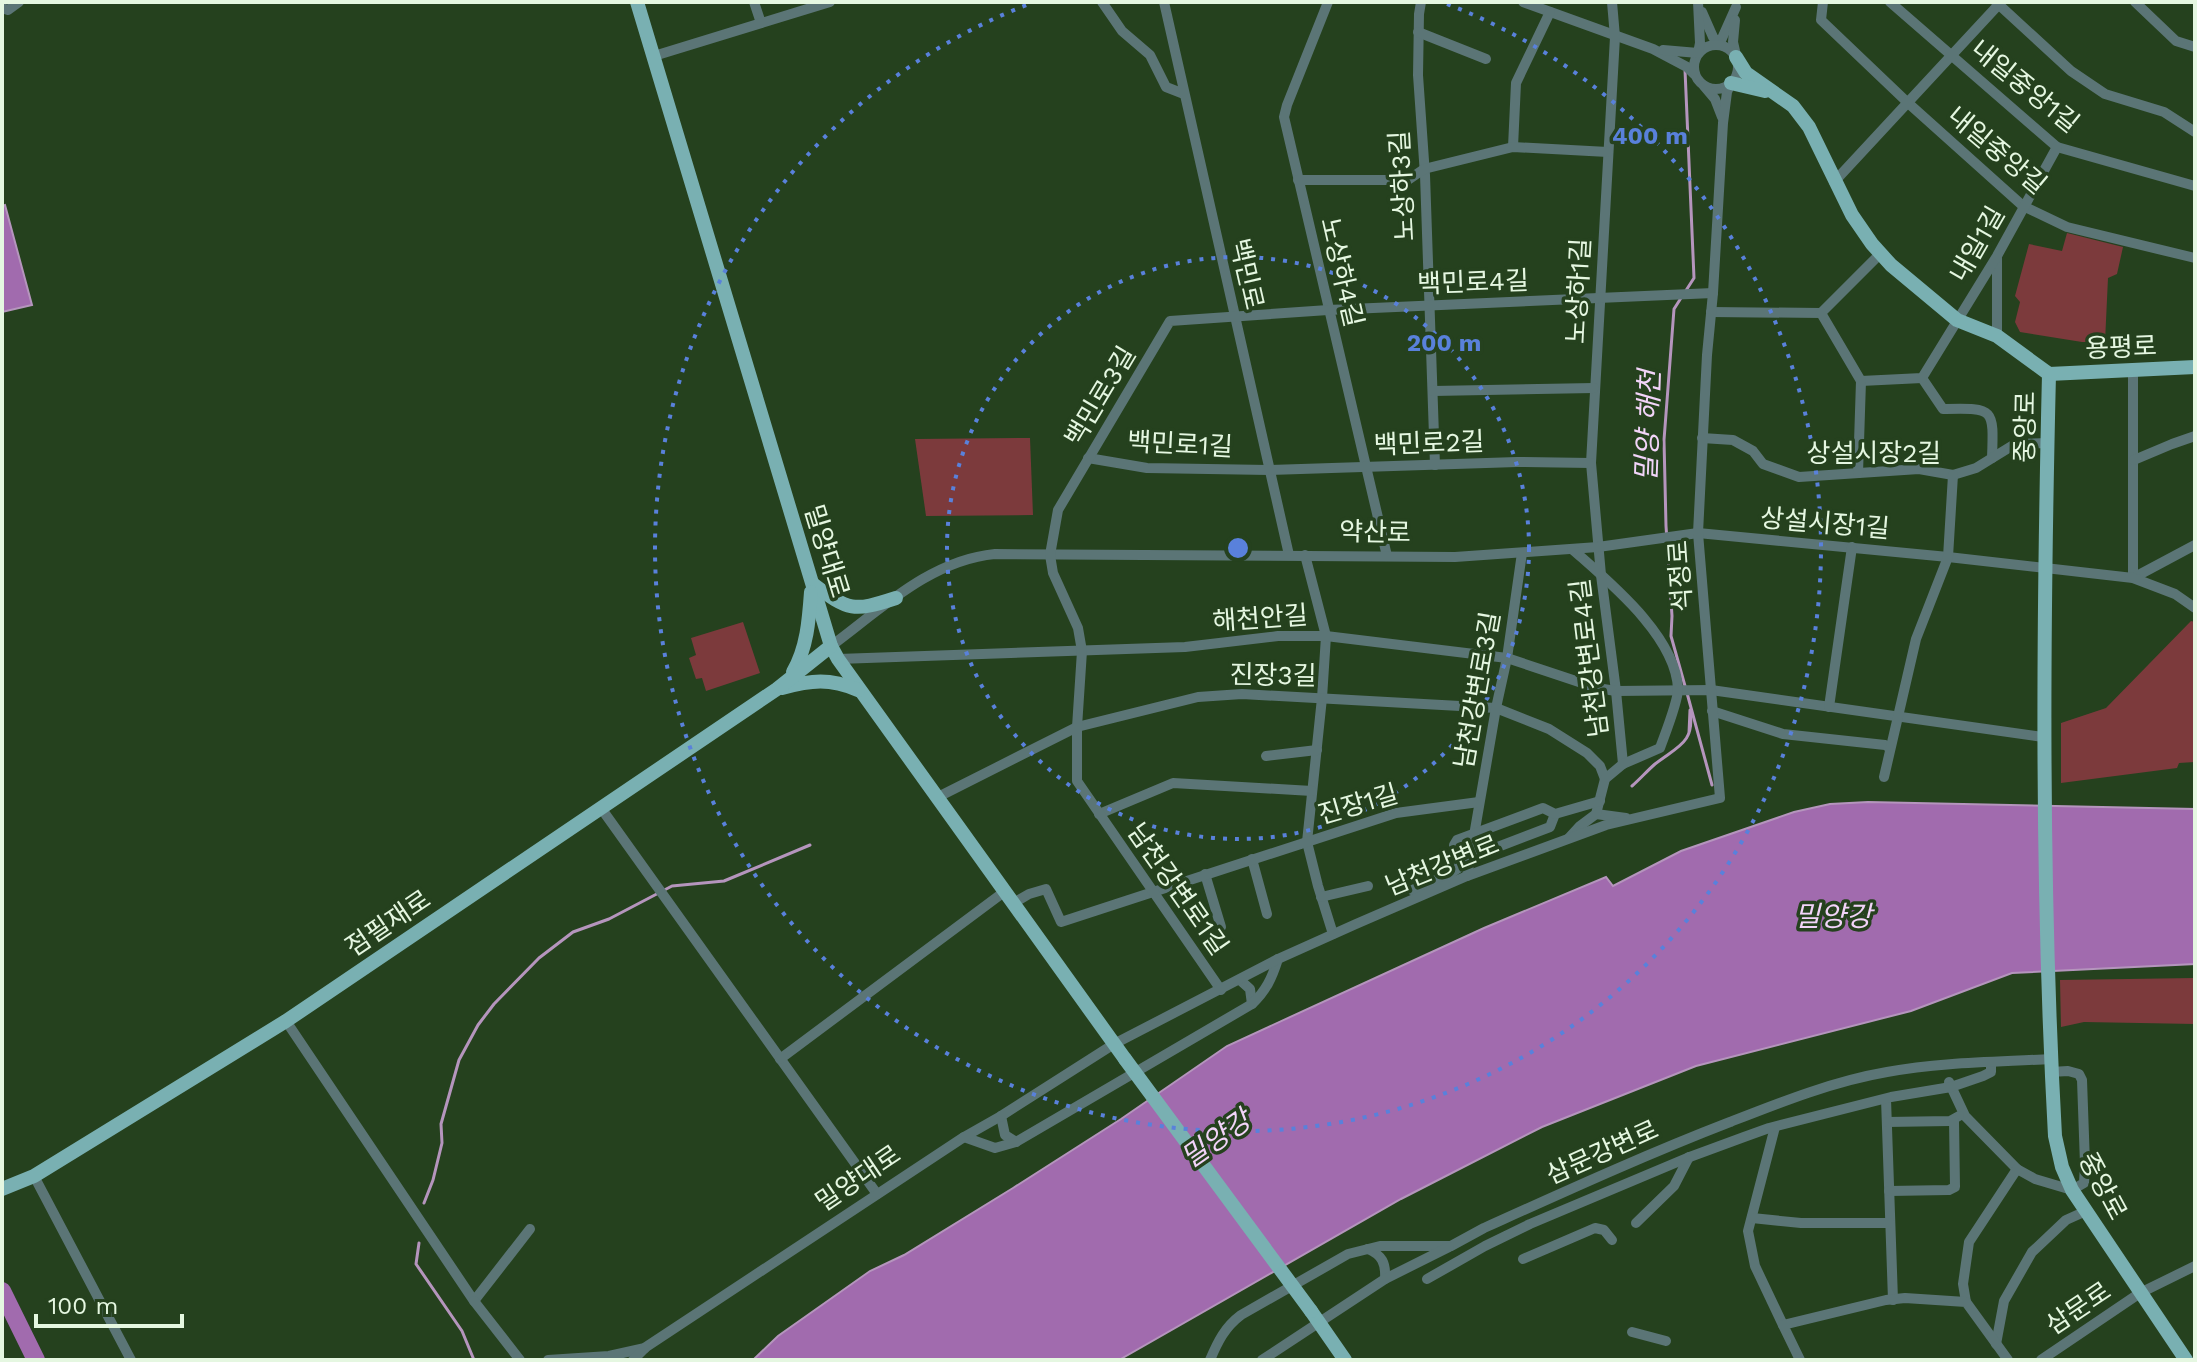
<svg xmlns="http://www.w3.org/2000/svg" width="2197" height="1362" font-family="'Work Sans','Noto Sans KR',sans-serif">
<rect width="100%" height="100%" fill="#25411e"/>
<g fill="#7c3a3c">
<path d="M2067,233L2123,247L2117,274L2108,278L2105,342H2082L2020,332L2015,322L2020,302L2015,296L2029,244L2062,251Z"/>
<path d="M1030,438L1033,515L926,516L915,439Z"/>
<path d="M2191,621L2195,622V762L2179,763L2177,768L2061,783V723L2106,708Z"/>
<path d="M743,622L760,673L706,691L702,678L696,679L689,658L696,655L691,638Z"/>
<path d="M2195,978V1024L2084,1022L2061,1027L2060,980Z"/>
</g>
<g fill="#a16bae" stroke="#b595bd" stroke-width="2">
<path d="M5,205L32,305L2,312V206Z"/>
<path d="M1868,802L2195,809V964L2012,973L1911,1011L1696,1066L1542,1127L1401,1199L1119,1360H753L778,1336L870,1271L904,1255L1013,1188L1121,1119L1227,1046L1484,928L1606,877L1613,886L1681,851L1794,812L1830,804Z"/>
</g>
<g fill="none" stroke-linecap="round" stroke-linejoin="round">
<g stroke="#b595bd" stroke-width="3">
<path d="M1685,292L1694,278L1685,70"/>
<path d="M1681,298L1674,309L1664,440L1666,526L1672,616L1671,636L1685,686"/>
<path d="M1687,693L1712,785"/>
<path d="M1632,786C1640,779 1647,771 1655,764C1678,746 1695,743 1690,710L1689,733"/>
<path d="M424,1203L433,1180L442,1143L441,1124L459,1060L478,1025L494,1004L539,958L573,932L609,919L672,886L724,881L810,845"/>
<path d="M419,1243L416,1264L462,1331L474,1360"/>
</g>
<path stroke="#a16bae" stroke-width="18" d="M2,1291L36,1360"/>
<g stroke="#5b7576" stroke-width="10">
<path d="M754,2L761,23"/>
<path d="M1102,2L1122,31L1150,55L1166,87L1184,94"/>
<path d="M1164,2L1289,555"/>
<path d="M1328,2L1287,105L1284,117L1387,556"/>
<path d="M1421,2L1419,14L1418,75L1425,175L1435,465"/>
<path d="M1523,2L1653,49L1687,67L1694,74"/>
<path d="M1612,2L1615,37L1591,463L1601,575L1616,691L1623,764"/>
<path d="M1823,2L1821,20L1907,102L2023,206L2067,227L2195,258"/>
<path d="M1890,2L2057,147L2195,186"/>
<path d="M1996,2L2071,71L2105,94L2164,112L2195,132"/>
<path d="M2135,2L2176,41L2195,47"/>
<path d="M2,8L8,10L19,2"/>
<path d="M1702,12L1713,37L1719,45L1736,7"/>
<path d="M1735,20L1733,42L1736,55"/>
<path d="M1418,32L1486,59"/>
<circle cx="1716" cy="67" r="22"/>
<path d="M1663,50L1698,53L1700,43L1698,2"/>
<path d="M654,56L830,2"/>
<path d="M1704,86L1715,99L1722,117"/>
<path d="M1513,147L1516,83L1550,12"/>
<path d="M1298,180H1408L1424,169L1513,147L1608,152"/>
<path d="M1834,182L2001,2"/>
<path d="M1711,312L1821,313"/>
<path d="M1997,336V258"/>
<path d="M2133,371V578L2195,545"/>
<path d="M1922,378L1943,409C1994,408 1994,407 1992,458"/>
<path d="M1861,381L1922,378L1997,256L2057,147"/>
<path d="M1433,391L1594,388"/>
<path d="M1702,438L1733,440L1753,451L1763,464L1799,477L1919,469L1953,475L1976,468L2015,444L2048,443"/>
<path d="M1088,458L1147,468L1269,470L1517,462L1591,463"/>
<path d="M2134,460L2172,444L2195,436"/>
<path d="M1858,473L1861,381L1821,313L1880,254"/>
<path d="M1305,555L1326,636L1322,698L1307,842L1318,886L1333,934"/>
<path d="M831,646C881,609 931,560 995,554L1455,557L1598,547L1698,533L1948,557L2133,578L2175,594L2195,608"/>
<path d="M838,659L1185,647L1278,636H1326L1507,658L1597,688L1616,691L1711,690L2043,737"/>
<path d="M1829,707L1852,547"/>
<path d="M1712,711L1783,734L1885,745L1890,748"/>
<path d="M1266,756L1317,750"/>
<path d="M1884,777L1916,639L1948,557L1953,475"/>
<path d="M936,798L1077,727L1198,697L1242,694L1496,708L1549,729L1587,753L1600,766L1605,779"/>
<path d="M601,808L877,1194"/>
<path d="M1099,814L1173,783L1312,791"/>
<path d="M1596,814L1626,818"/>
<path d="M1569,838L1580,826L1596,814L1605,779L1623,764L1660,748C1665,734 1678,702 1678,689C1676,636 1609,582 1572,549"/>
<path d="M1469,858L1550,827L1555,814"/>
<path d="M1252,859L1267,914"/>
<path d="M1205,874L1221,927"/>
<path d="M1467,876L1496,708L1507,658L1522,553"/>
<path d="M1412,890L1450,874L1460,867L1454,845L1457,840L1543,808L1555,814L1600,801"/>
<path d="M1321,897L1368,886"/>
<path d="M1012,904L1029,894L1046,889L1061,922L1396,813L1479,802"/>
<path d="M1240,980L1250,989L1252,1004"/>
<path d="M1221,990L1077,781V727L1082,651L1078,628L1053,573L1050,555L1058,510L1170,321L1328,310L1713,293"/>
<path d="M286,1021L474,1301L530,1229"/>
<path d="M780,1059L1004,892"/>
<path d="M1949,1082L1965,1116L2017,1169"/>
<path d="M1886,1099L1893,1300"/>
<path d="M1001,1116L1005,1135L1016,1142"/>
<path d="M1887,1122L1950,1121L1959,1116"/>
<path d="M1775,1127L1748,1231L1755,1266L1783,1325"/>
<path d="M964,1137L995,1148L1016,1142L1252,1004C1266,991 1272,978 1278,959"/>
<path d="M34,1176L131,1360"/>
<path d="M1889,1191L1949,1190L1955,1187L1954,1120"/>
<path d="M1752,1218L1801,1223H1890"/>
<path d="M1636,1223L1674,1186L1689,1157"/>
<path d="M1368,1249C1382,1255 1386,1263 1385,1279"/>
<path d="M1523,1259L1595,1228L1604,1230L1612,1240"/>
<path d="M1427,1279L1485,1246L1530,1224L1687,1158L1744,1137L1769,1128L1891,1097L1951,1087L1983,1076L1991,1072V1062"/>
<path d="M474,1301L520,1360"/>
<path d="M1966,1302L1963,1284L1969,1242L2017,1169L2035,1179L2072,1190L2084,1183L2085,1164L2082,1080L2079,1074L2068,1071L2051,1072"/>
<path d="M1632,1332L1666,1341"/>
<path d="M1996,1344L2004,1301L2032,1252L2066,1220L2086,1211"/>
<path d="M548,1360L609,1356L645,1348"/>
<path d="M633,1360L646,1347L964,1137L1001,1116L1114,1044L1278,959L1356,924L1467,876L1606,825L1720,798L1698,533L1707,355L1713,293L1723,123L1727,92L1731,83"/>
<path d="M1210,1360C1218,1341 1225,1327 1241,1315L1348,1254L1380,1246H1451L1484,1228C1566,1191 1647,1154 1730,1122C1781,1102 1834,1081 1887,1072C1941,1062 1997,1062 2051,1059"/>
<path d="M1262,1360L1385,1279L1449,1247"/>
<path d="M1800,1360L1783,1325L1886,1300L1905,1298L1966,1302L2008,1360"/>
<path d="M2041,1360L2140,1293L2195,1266"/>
</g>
<g stroke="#79b0b2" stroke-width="14">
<path d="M637,2L831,646L838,659L1125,1059"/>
<path d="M1736,57L1746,73L1793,106L1809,127L1852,215L1872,244L1891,265L1957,320L1997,336L2049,374C2043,628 2041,882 2055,1136L2062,1167L2072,1190L2186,1360"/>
<path d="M1731,83L1765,91"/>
<path d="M2049,374L2195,367"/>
<path d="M813,584C849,611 853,612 896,598"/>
<path d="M793,672C807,648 809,620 811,592"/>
<path d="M782,688C811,680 830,678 858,690"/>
<path d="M2,1189L34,1176L286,1021L777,689L831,646"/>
<path d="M1311,1311L1345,1360"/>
</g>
<path stroke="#79b0b2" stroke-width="14" d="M1125,1059L1311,1311"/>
</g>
<g fill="none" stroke="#5981db" stroke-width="4" stroke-dasharray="4 8">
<circle cx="1238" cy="548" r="291"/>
<path d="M1447 4A583 583 0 1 1 1029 4"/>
</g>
<g text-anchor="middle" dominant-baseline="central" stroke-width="7" stroke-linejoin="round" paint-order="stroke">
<g font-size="26" fill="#e5f7e1" stroke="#25411e">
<text transform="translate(2025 86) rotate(39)">내일중앙1길</text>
<text transform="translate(1997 150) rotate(40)">내일중앙길</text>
<text transform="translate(1402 186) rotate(-93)">노상하3길</text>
<text transform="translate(1977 244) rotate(-60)">내일1길</text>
<text transform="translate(1342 272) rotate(77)">노상하4길</text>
<text transform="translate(1247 274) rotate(77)">백민로</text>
<text transform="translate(1473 282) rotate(-2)">백민로4길</text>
<text transform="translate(1578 291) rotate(-87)">노상하1길</text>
<text transform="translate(2121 347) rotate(-2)">용평로</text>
<text transform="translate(1100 396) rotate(-59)">백민로3길</text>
<text transform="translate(2025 427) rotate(-89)">중앙로</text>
<text transform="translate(1429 443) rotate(-2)">백민로2길</text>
<text transform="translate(1180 444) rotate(3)">백민로1길</text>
<text x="1874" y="453">상설시장2길</text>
<text transform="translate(1825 523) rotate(5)">상설시장1길</text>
<text transform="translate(1375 532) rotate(1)">약산로</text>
<text transform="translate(827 551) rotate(73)">밀양대로</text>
<text transform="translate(1680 576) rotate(-94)">석정로</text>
<text transform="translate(1260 618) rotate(-4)">해천안길</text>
<text transform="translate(1589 658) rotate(-97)">남천강변로4길</text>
<text transform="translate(1273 675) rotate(1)">진장3길</text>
<text transform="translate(1477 690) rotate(-80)">남천강변로3길</text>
<text transform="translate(1358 804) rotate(-16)">진장1길</text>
<text transform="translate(1442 865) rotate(-22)">남천강변로</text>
<text transform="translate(1178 889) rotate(55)">남천강변로1길</text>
<text transform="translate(388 923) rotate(-34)">점필재로</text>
<text transform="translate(1602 1152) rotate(-24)">삼문강변로</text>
<text transform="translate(858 1178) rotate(-34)">밀양대로</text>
<text transform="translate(2103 1186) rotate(62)">중앙로</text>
<text transform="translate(2078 1308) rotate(-34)">삼문로</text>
</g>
<g font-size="28" font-style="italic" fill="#f2d4f9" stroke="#25411e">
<text transform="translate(1648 426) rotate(-88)">밀양 해천</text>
<text x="1833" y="916">밀양강</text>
<text transform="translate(1216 1139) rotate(-35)">밀양강</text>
</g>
</g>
<circle cx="1238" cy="548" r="12" fill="#5981db" stroke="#25411e" stroke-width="4"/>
<g font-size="24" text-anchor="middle" font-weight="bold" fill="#5981db" stroke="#25411e" stroke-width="7" stroke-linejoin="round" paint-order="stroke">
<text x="1650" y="144">400 m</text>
<text x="1444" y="351">200 m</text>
</g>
<rect width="2197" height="1362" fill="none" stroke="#e5f7e1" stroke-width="8"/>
<path d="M36 1314v12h146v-12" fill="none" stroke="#e5f7e1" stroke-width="4"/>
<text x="48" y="1314" font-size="24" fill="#e5f7e1" stroke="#25411e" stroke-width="6" paint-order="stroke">100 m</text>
</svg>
